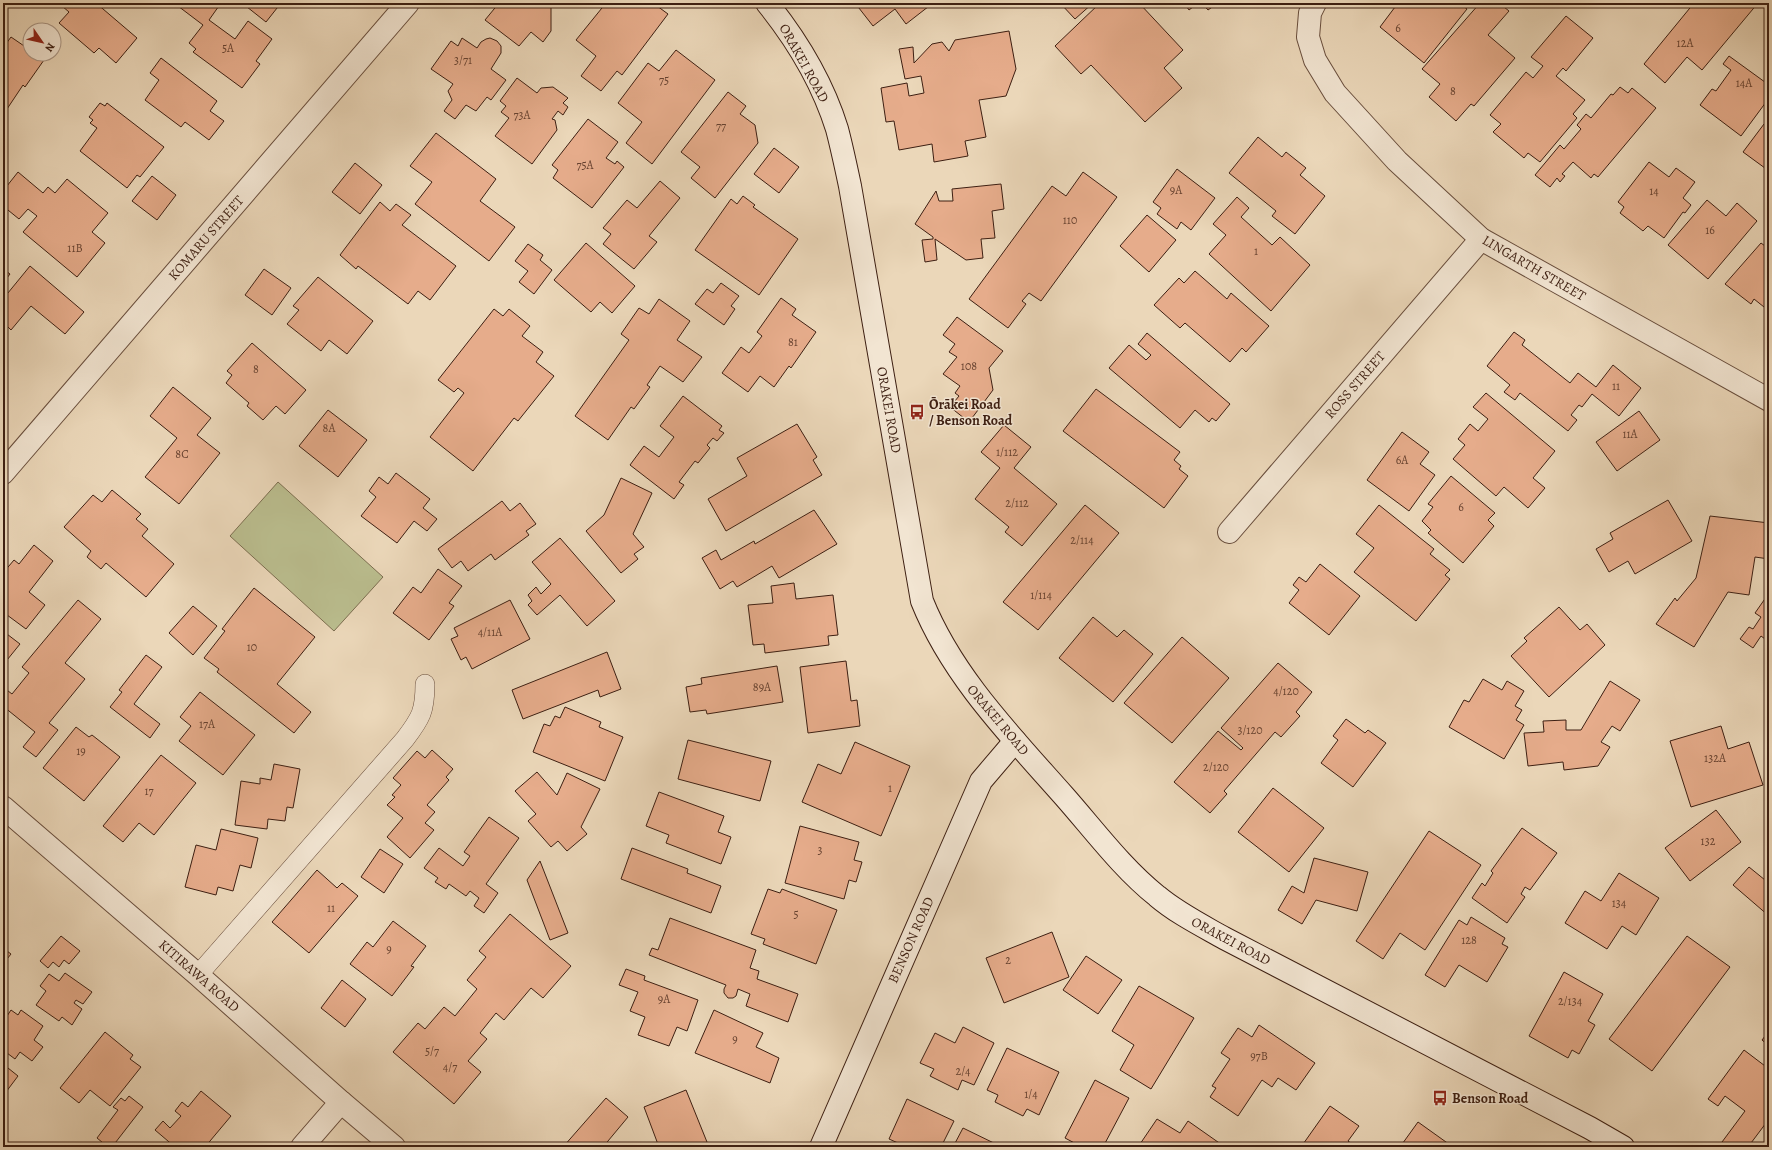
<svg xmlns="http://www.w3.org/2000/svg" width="1772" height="1150" font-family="Alegreya,serif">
<rect width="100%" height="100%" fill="#ebd7b9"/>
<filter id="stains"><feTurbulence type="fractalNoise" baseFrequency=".005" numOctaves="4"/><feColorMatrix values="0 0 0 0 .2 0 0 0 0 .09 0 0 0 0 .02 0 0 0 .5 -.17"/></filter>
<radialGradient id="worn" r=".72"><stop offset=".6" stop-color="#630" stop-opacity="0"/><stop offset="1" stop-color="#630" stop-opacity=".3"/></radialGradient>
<path fill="#babd8e" stroke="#7c6e50" d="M278,482L383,577L334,631L230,536Z"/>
<g fill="#e6ac8b" stroke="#3d1f12">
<path d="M65,3H96L137,38L116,63L99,48L94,53L59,23L69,12L62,6Z"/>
<path d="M174,3H221L209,20L235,39L248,21L272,39L256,61L260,64L242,88L193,52L196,49L189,43L203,25Z"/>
<path d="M242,3H281L266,22Z"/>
<path d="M499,3H551V31L543,42L531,32L519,46L485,20Z"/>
<path d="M606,3H653L668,14L622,75L617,71L601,91L581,76L596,56L576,40Z"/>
<path d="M855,3H933L906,24L895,9L873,26Z"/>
<path d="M1060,3H1093L1075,19Z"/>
<path d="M1100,3H1139L1183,50L1164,68L1182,88L1145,122L1091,65L1081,74L1055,46Z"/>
<path d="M1184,3H1198L1189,10Z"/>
<path d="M1202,3H1218L1208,10Z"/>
<path d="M1398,3H1459L1467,9L1424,63L1380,27Z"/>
<path d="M1480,3H1499L1509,11L1488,35L1515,58L1474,106L1471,104L1456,121L1429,97L1440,84L1422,69Z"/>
<path d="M1694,3H1758L1702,70L1687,57L1665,83L1644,64Z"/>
<path d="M1566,16L1593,38L1566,71L1563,68L1556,76L1585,100L1573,114L1577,118L1540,162L1528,153L1524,158L1493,132L1501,124L1490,115L1526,72L1533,78L1543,66L1531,57Z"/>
<path d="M1009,31L1016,69L1006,96L979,100L986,137L965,141L968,156L934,162L932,144L899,150L894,121L886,122L881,88L907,83L909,96L924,93L921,76L905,79L899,49L913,47L914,63L932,44L942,42L949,51L955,40Z"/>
<path d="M11,37L30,50V54H36L44,60L25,87L23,85L3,115V48Z"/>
<path d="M462,38L477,48L481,42L486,39L490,38L497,41L501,46V53L491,69L506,80L491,100L487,97L476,111L466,105L455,119L444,111L452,100L448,91L453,84L431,69L451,41L458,46Z"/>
<path d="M676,50L715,80L652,164L626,143L642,122L618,103L648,63L659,71Z"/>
<path d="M1729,56L1769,85V98L1741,136L1700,105L1712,89L1716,91L1731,70L1723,64Z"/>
<path d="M161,58L217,101L210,111L224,121L209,140L185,122L181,127L145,100L159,80L150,73Z"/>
<path d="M517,78L537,93L541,88L553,87L568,98L563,103L568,107L563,115L558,111L552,119L555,120L557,130L532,164L495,136L509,118L501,112L506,106L500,101Z"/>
<path d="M1620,87L1628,93L1632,88L1656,108L1598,177L1594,174L1591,178L1573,162L1562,174L1565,176L1560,182L1557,178L1550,187L1535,175L1560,145L1564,149L1581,129L1577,125L1586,114L1591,118L1611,94L1613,95Z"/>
<path d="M728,92L746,106L740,114L755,125L758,143L715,198L691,178L700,167L681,152Z"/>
<path d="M100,103L105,106L107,103L164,147L140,177L137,175L127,188L80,151L97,128L90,123L93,120L89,117Z"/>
<path d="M588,119L618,142L606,158L615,164L617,161L624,167L592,208L553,178L558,170L552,165Z"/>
<path d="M1764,124L1768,127L1769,125V171L1743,152Z"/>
<path d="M436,133L496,179L480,201L515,227L489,261L415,204L432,182L410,166Z"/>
<path d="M1258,137L1282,157L1286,152L1306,168L1300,175L1325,196L1295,234L1272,216L1276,211L1229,173Z"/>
<path d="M774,148L799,167L779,193L754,174Z"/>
<path d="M1649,162L1669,177L1676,168L1695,182L1683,198L1691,205L1685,213L1683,212L1664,238L1648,226L1643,231L1620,213L1624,207L1618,202Z"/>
<path d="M355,163L382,185L360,214L332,192Z"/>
<path d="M1177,169L1215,198L1191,230L1181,222L1177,229L1157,214L1161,208L1153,202Z"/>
<path d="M18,172L43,193L48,187L55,193L67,179L108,213L92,232L105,243L77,277L23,232L37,216L28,209L19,219L3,206V191Z"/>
<path d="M1083,172L1117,197L1041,301L1029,293L1022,301L1026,304L1008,328L969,299L1052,186L1066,196Z"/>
<path d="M152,176L176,195L157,220L132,201Z"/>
<path d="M660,181L680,198L649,236L657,242L634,269L603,244L611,234L603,228L627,200L637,208Z"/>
<path d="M1001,184L1004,209L992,211L995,238L981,239L983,258L966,260L935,239L937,260L925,262L922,240L933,239V237L915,224L936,191L939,201H953L952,189Z"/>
<path d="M743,196L755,205L753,207L798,239L759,295L695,250L731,199L737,204Z"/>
<path d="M1237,197L1249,208L1241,217L1272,245L1280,237L1310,265L1271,311L1209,254L1226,235L1213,224Z"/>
<path d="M1707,200L1726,216L1737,203L1757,221L1708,279L1668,245Z"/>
<path d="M380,202L390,211L396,204L411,215L402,225L456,266L430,300L418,291L408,304L358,266L356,269L340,255Z"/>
<path d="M1147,215L1176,240L1149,272L1120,246Z"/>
<path d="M586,243L635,286L612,313L600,302L591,312L554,280Z"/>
<path d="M1761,243L1769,249V311L1754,299L1751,304L1725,284Z"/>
<path d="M528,244L543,255L540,260L552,270L534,294L519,282L528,271L515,261Z"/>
<path d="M30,266L84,312L65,334L31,306L11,330L3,322V299Z"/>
<path d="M3,269L10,274L3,283Z"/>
<path d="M264,269L291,288L272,315L245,295Z"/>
<path d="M1195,271L1227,299L1231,293L1269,326L1246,352L1242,348L1230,362L1185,323L1180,328L1154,305L1179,278L1184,283Z"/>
<path d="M318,277L373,321L347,354L329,340L321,351L287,324L299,310L293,306Z"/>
<path d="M721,283L739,296L731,306L735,309L724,325L695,304L707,289L713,293Z"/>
<path d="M781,298L796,309L792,315L816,332L791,368L789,366L774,387L760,376L748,392L722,373L741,347L749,353L762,336L757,332Z"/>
<path d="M659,299L690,321L677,340L702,357L683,382L660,366L647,385L650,387L634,409L631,407L608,440L575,416L629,340L621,334L639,308L649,314Z"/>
<path d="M494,309L503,316L509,309L530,326L522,336L543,352L536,362L554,376L518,421L514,418L473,471L430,437L464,393L458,388L454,392L438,380Z"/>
<path d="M957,317L1003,351L989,368L993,390L969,422L950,407L959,396L955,393L960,386L943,374L957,357L949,352L955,344L943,335Z"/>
<path d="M1514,332L1525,340L1522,345L1570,383L1578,373L1596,387L1613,365L1641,388L1619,416L1592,394L1582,407L1579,405L1571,415L1577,420L1568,431L1520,393L1515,400L1504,392L1510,385L1487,366Z"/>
<path d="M1147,333L1230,404L1216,421L1212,418L1209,422L1195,410L1180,428L1109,368L1129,345L1146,360L1151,355L1138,344Z"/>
<path d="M252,343L306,390L285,414L276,406L263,420L247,406L249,403L226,383L232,375L227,371Z"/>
<path d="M173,387L211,418L197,435L220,453L179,504L145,477L177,438L150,416Z"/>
<path d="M1096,389L1180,452L1174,460L1181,466L1179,469L1188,476L1164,508L1063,431Z"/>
<path d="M1486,393L1555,451L1533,478L1545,488L1528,508L1504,487L1496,496L1453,459L1465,445L1458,439L1470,424L1478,431L1488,419L1473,407Z"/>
<path d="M683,396L722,426L719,430L724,433L717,441L713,438L707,445L710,448L698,463L695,461L679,482L684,485L674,499L630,465L644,446L659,457L674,437L660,426Z"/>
<path d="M328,410L367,440L338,477L299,446Z"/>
<path d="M1639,411L1660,440L1617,471L1596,442Z"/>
<path d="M797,424L817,457L813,460L822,475L726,531L708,499L747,476L737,458Z"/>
<path d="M1004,425L1031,447L1014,468L1057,504L1022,546L1005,532L1009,527L975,499L1000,468L981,452Z"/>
<path d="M1402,432L1429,452L1420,464L1435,475L1409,511L1367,480Z"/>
<path d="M396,473L430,499L423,508L437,519L427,531L414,521L397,543L361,516L376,497L369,491L379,477L388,484Z"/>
<path d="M1451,476L1495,513L1488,520L1494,526L1463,563L1428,533L1431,530L1422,521L1433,507L1428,504Z"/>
<path d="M621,478L652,493L633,534L644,547L634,554L638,559L621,573L586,531L604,515Z"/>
<path d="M112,490L141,514L136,519L148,529L142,536L174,564L146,597L106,563L101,569L87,557L91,551L64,527L93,495L102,502Z"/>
<path d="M1668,500L1692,541L1635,574L1628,561L1609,572L1596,549L1613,539L1610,533Z"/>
<path d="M502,501L510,511L520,503L536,524L526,531L529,535L495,560L491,554L468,571L461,561L452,568L438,549Z"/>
<path d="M1085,505L1119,533L1038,630L1003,602Z"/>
<path d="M1379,505L1434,549L1430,554L1450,570L1445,575L1450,579L1416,621L1354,572L1374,548L1356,534Z"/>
<path d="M814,510L837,544L779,578L772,566L737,587L733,581L720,589L702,558L716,550L721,560L754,541L755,544Z"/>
<path d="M1710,516L1769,523V559L1755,557L1749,595L1728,592L1694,647L1656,624L1675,598L1677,601L1696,578Z"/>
<path d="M560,538L615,601L587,626L560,595L537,615L528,605L532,601L528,595L536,587L541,594L551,584L532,562Z"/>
<path d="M34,545L53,561L29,592L45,605L26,629L3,612V573L14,560L19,564Z"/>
<path d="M1320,564L1360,596L1329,635L1289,603L1299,590L1293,585L1299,577L1306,582Z"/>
<path d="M438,569L462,586L449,603L454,606L429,640L393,613L413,587L421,593Z"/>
<path d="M794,583L796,599L833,595L838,635L828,636L829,645L765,653L764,644L753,645L748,605L773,603L771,586Z"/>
<path d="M254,588L315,637L277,684L311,712L294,733L217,672L219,669L204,658L225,631L222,629Z"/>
<path d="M1769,593V642L1761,636L1753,648L1740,639L1749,627L1753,629L1761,617L1755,613Z"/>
<path d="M78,600L101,619L65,663L85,679L49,723L58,730L36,757L23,747L35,732L4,707L3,708V687L12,694L29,673L22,667Z"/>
<path d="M510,600L530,639L472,669L466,657L461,660L451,639L458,636L454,628Z"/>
<path d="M193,606L217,626L193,655L169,633Z"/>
<path d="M1559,607L1580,630L1587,624L1605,645L1549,697L1511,656L1527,641L1524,638Z"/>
<path d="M1093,617L1117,637L1124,630L1153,654L1113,702L1059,658Z"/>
<path d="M3,631L20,644L3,665Z"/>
<path d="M1182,637L1229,678L1172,743L1124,703Z"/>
<path d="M607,652L621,689L600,697L598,690L523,719L512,690Z"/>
<path d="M146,655L162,667L134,704L160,724L150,738L110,707L122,692L119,690Z"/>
<path d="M846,661L851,701L857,700L860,726L808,733L800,667Z"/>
<path d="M1278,663L1312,692L1296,712L1300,716L1281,737L1275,732L1224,791L1227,794L1210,813L1174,782L1218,731L1241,750L1243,748L1221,728Z"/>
<path d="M777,666L783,702L707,714L706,710L690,712L686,687L702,684L701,678Z"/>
<path d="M1483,679L1502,690L1507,681L1524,691L1515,706L1522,710L1516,720L1524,725L1504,759L1449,727L1464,700L1469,702Z"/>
<path d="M1610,681L1640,700L1620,731L1612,726L1601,742L1610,747L1598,766L1564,770L1563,762L1528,766L1524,733L1544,732L1543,721L1566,720V730H1581Z"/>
<path d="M200,692L255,735L223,775L179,741L191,726L180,717Z"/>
<path d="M565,707L601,722L599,727L623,737L605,781L533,752L544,724L550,726L555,716L560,718Z"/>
<path d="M1346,719L1365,733L1368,730L1386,743L1353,787L1321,763L1338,740L1333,736Z"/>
<path d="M1721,726L1728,749L1749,742L1763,785L1691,807L1670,741Z"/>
<path d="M76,727L89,737L92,735L120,757L84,801L43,768Z"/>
<path d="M688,740L771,761L760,801L678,779Z"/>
<path d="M855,742L910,766L881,836L802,802L818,764L841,774Z"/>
<path d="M432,750L453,769L446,777L449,780L427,805L435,812L425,823L434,830L410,858L387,837L403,818L387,805L395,797L392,795L401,785L393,778L417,751L425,758Z"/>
<path d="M161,755L196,783L154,835L139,823L123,842L103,826Z"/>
<path d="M274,764L300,769L293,808L287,807L285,821L268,819L267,829L235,825L241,781L260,784V778L271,780Z"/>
<path d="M537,772L557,795L567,773L600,789L581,827L587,834L567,851L558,841L551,847L528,821L536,814L515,791Z"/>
<path d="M1273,788L1324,828L1289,872L1238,832Z"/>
<path d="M659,792L724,816L718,832L731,837L721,864L666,843L669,835L646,826Z"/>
<path d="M1716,810L1741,842L1690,881L1665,848Z"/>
<path d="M489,817L519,838L486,884L498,893L484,913L474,906L479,898L470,891L466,896L449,884L446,889L435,882L438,878L424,868L439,848L463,866L470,856L464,852Z"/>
<path d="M800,826L859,842L854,860L862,862L856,882L849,880L844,899L785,883Z"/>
<path d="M1522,828L1557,853L1530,890L1525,887L1521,894L1525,897L1507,923L1472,898L1482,883L1485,886L1493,873L1491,871Z"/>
<path d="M221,829L258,838L251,868L240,865L233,891L218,887L216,895L185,887L196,845L216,850Z"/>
<path d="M1429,831L1481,865L1425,950L1400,933L1383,959L1356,941Z"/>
<path d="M632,848L688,869L687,873L721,886L711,913L621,879Z"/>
<path d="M380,849L403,864L384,893L361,877Z"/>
<path d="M1314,858L1368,872L1357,911L1316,900L1302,924L1278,910L1292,886L1304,893Z"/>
<path d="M540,861L568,933L550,940L527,880Z"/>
<path d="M1749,867L1765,880L1769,876V916L1733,885Z"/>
<path d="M317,870L337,888L342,883L358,896L309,953L272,922Z"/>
<path d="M1619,873L1659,898L1636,935L1622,926L1607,949L1565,923L1585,891L1601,901Z"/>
<path d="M768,889L780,893L782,889L837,910L816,964L763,944L765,939L751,934Z"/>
<path d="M510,914L571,966L543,998L531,988L504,1020L496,1013L480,1033L487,1039L468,1061L481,1072L454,1104L393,1052L418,1023L425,1029L444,1007L455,1016L477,989L467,980L486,957L479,951Z"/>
<path d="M1471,917L1505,938L1502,944L1508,947L1487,982L1459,965L1445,987L1425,975L1459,920L1467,925Z"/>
<path d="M670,918L756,950L750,968L759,971L757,979L798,994L788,1022L746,1006L750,994L738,989L736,996L733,998H728L724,993V989L726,985L649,955L652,948L658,950Z"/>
<path d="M393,921L426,946L411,966L414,967L392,996L350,964L367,942L373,947Z"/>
<path d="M1052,932L1069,977L1004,1003L986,958Z"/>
<path d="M61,936L80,951L69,964L64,960L59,967L53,962L48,968L40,961Z"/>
<path d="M1687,936L1730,967L1652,1071L1609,1039Z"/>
<path d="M3,948L11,954L3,964Z"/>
<path d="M1086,956L1122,980L1098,1014L1063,990Z"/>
<path d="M626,969L645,976L644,980L698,1000L687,1031L677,1027L669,1046L638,1035L645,1017L630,1011L638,992L619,985Z"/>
<path d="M1564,972L1603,994L1588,1021L1595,1025L1579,1054L1572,1050L1568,1058L1529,1036Z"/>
<path d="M65,973L92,992L83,1004L76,1000L74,1003L82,1009L72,1025L62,1017L59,1021L36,1005L46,991L40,986L49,974L59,981Z"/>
<path d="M342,980L366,999L345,1027L321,1008Z"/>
<path d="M1139,986L1194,1018L1151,1089L1120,1070L1134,1045L1112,1031Z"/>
<path d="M11,1010L18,1015L21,1010L43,1026L34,1040L43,1047L32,1061L20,1052L15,1059L3,1050V1035L6,1031L3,1029V1022Z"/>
<path d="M714,1010L763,1033L756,1047L779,1058L770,1083L695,1053Z"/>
<path d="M1259,1025L1315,1063L1296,1090L1278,1078L1272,1087L1262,1080L1238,1116L1210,1097L1216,1088L1212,1086L1230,1059L1221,1053L1238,1028L1252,1037Z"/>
<path d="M963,1027L994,1043L974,1085L962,1080L958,1090L930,1076L934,1069L920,1063L935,1033L955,1043Z"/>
<path d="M1769,1031V1046L1762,1040Z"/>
<path d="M105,1032L133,1055L130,1059L141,1067L110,1106L90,1090L79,1103L60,1088Z"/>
<path d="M1007,1048L1059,1072L1039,1115L1027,1109L1023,1116L995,1102L998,1095L987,1090Z"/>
<path d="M1744,1050L1769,1069V1119L1748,1147H1728L1722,1142L1745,1111L1725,1096L1718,1106L1708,1099Z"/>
<path d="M3,1064L18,1076L3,1096Z"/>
<path d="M1095,1080L1129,1098L1103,1147H1082L1065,1138Z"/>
<path d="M686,1090L709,1147H659L644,1107Z"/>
<path d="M201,1091L231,1116L205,1147H175L155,1130L163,1121L170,1128L181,1116L175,1111L182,1102L188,1107Z"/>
<path d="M129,1096L143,1107L112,1147H108L97,1138L118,1110L113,1107L121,1098L125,1101Z"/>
<path d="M606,1098L628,1117L603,1147H563Z"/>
<path d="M907,1099L954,1121L941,1147H907L889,1139Z"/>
<path d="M1330,1106L1359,1126L1348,1141L1356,1147H1301Z"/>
<path d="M1157,1119L1180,1133L1188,1121L1225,1147H1138Z"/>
<path d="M1418,1122L1453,1147H1400Z"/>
<path d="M963,1128L1002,1147H953Z"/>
</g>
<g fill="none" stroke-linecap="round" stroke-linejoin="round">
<g stroke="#684d3c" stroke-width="20">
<path id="lane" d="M198,975L405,739C421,718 425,711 425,684"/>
</g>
<g stroke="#684d3c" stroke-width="24">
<g id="street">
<path d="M1315,3L1310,13L1308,37L1315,60L1335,93L1397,161L1481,239L1769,400"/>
<path d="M3,473L408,3"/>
<path d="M1229,532L1481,239"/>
<path d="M3,807L198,975L341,1102L394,1147"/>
<path d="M302,1147L341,1102"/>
</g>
</g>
<g stroke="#3d1f12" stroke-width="24">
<g id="secondary">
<path d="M767,3C796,39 823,84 837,129C842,148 846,167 850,186L922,601C952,676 1011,736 1064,796C1094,830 1122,868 1157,896C1177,913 1201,925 1224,938L1590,1128L1623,1147"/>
<path d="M821,1147L981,781L1015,741"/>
</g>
</g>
<use href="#lane" stroke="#f2e5d2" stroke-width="19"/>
<use href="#street" stroke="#f2e5d2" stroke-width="22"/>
<use href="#secondary" stroke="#f2e5d2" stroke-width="22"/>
</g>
<defs>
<g id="bus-bare" transform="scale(1.2)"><path d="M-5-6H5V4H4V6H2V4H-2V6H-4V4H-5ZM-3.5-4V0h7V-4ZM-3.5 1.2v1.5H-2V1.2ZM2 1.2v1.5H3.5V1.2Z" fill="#8f2418" stroke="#f2e5d2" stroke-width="2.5" paint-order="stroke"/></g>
</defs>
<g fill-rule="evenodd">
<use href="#bus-bare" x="917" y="412"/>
<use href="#bus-bare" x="1440" y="1098"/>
</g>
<g text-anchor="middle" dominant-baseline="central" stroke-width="3" stroke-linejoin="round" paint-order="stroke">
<g font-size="12" fill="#674230">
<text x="1398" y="28">6</text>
<text x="1685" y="43">12A</text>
<text x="228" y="48">5A</text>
<text x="463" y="60">3/71</text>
<text x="664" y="80">75</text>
<text x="1744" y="83">14A</text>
<text x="1453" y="91">8</text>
<text x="522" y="115">73A</text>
<text x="721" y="126">77</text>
<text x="585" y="165">75A</text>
<text x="1176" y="190">9A</text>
<text x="1654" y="191">14</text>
<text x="1070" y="220">110</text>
<text x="1710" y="230">16</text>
<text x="75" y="248">11B</text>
<text x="1256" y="251">1</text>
<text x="793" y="342">81</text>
<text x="969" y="366">108</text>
<text x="256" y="369">8</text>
<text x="1616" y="386">11</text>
<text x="329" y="428">8A</text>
<text x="1630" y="434">11A</text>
<text x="1007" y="452">1/112</text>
<text x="182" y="454">8C</text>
<text x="1402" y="460">6A</text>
<text x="1017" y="503">2/112</text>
<text x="1461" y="507">6</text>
<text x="1082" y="540">2/114</text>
<text x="1041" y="595">1/114</text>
<text x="490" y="632">4/11A</text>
<text x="252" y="647">10</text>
<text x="762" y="687">89A</text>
<text x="1286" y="691">4/120</text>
<text x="207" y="724">17A</text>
<text x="1250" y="730">3/120</text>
<text x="81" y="751">19</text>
<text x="1715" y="758">132A</text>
<text x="1216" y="767">2/120</text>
<text x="890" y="788">1</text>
<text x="149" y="791">17</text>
<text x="1708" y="841">132</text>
<text x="820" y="850">3</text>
<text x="1619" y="903">134</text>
<text x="331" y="908">11</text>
<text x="796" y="914">5</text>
<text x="1469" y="940">128</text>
<text x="389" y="949">9</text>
<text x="1008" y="960">2</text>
<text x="664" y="999">9A</text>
<text x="1570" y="1001">2/134</text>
<text x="735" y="1039">9</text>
<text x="432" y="1051">5/7</text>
<text x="1259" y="1056">97B</text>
<text x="450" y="1067">4/7</text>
<text x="963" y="1071">2/4</text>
<text x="1031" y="1094">1/4</text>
</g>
<g font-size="14" fill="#3d1f12" stroke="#f2e5d2">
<text transform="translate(804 63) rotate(61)">ORAKEI ROAD</text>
<text transform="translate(206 238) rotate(-49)">KOMARU STREET</text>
<text transform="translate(1534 268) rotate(30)">LINGARTH STREET</text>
<text transform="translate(1355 385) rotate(-49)">ROSS STREET</text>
<text transform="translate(889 410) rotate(80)">ORAKEI ROAD</text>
<text transform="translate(998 720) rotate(50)">ORAKEI ROAD</text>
<text transform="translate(911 940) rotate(-66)">BENSON ROAD</text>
<text transform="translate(1231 941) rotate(28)">ORAKEI ROAD</text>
<text transform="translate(199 976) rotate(41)">KITIRAWA ROAD</text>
</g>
<g font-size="14" font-weight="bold" fill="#3d1f12" stroke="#f2e5d2" text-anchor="start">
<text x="929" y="404">Ōrākei Road<tspan x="929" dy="16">/ Benson Road</tspan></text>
<text x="1452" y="1098">Benson Road</text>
</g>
</g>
<rect width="1772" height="1150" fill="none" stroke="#ebd7b9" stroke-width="16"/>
<rect x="4" y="4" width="1764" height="1142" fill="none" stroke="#3d1f12" stroke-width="2"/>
<rect x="8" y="8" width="1756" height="1134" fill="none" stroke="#3d1f12"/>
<g transform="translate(42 42) rotate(124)"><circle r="19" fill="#f2e5d2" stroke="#aa9685"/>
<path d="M0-3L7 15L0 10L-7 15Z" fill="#8f2418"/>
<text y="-6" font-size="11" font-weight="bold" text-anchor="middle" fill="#3d1f12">N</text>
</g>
<rect width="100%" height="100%" filter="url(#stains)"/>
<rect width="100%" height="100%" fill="url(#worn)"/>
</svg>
